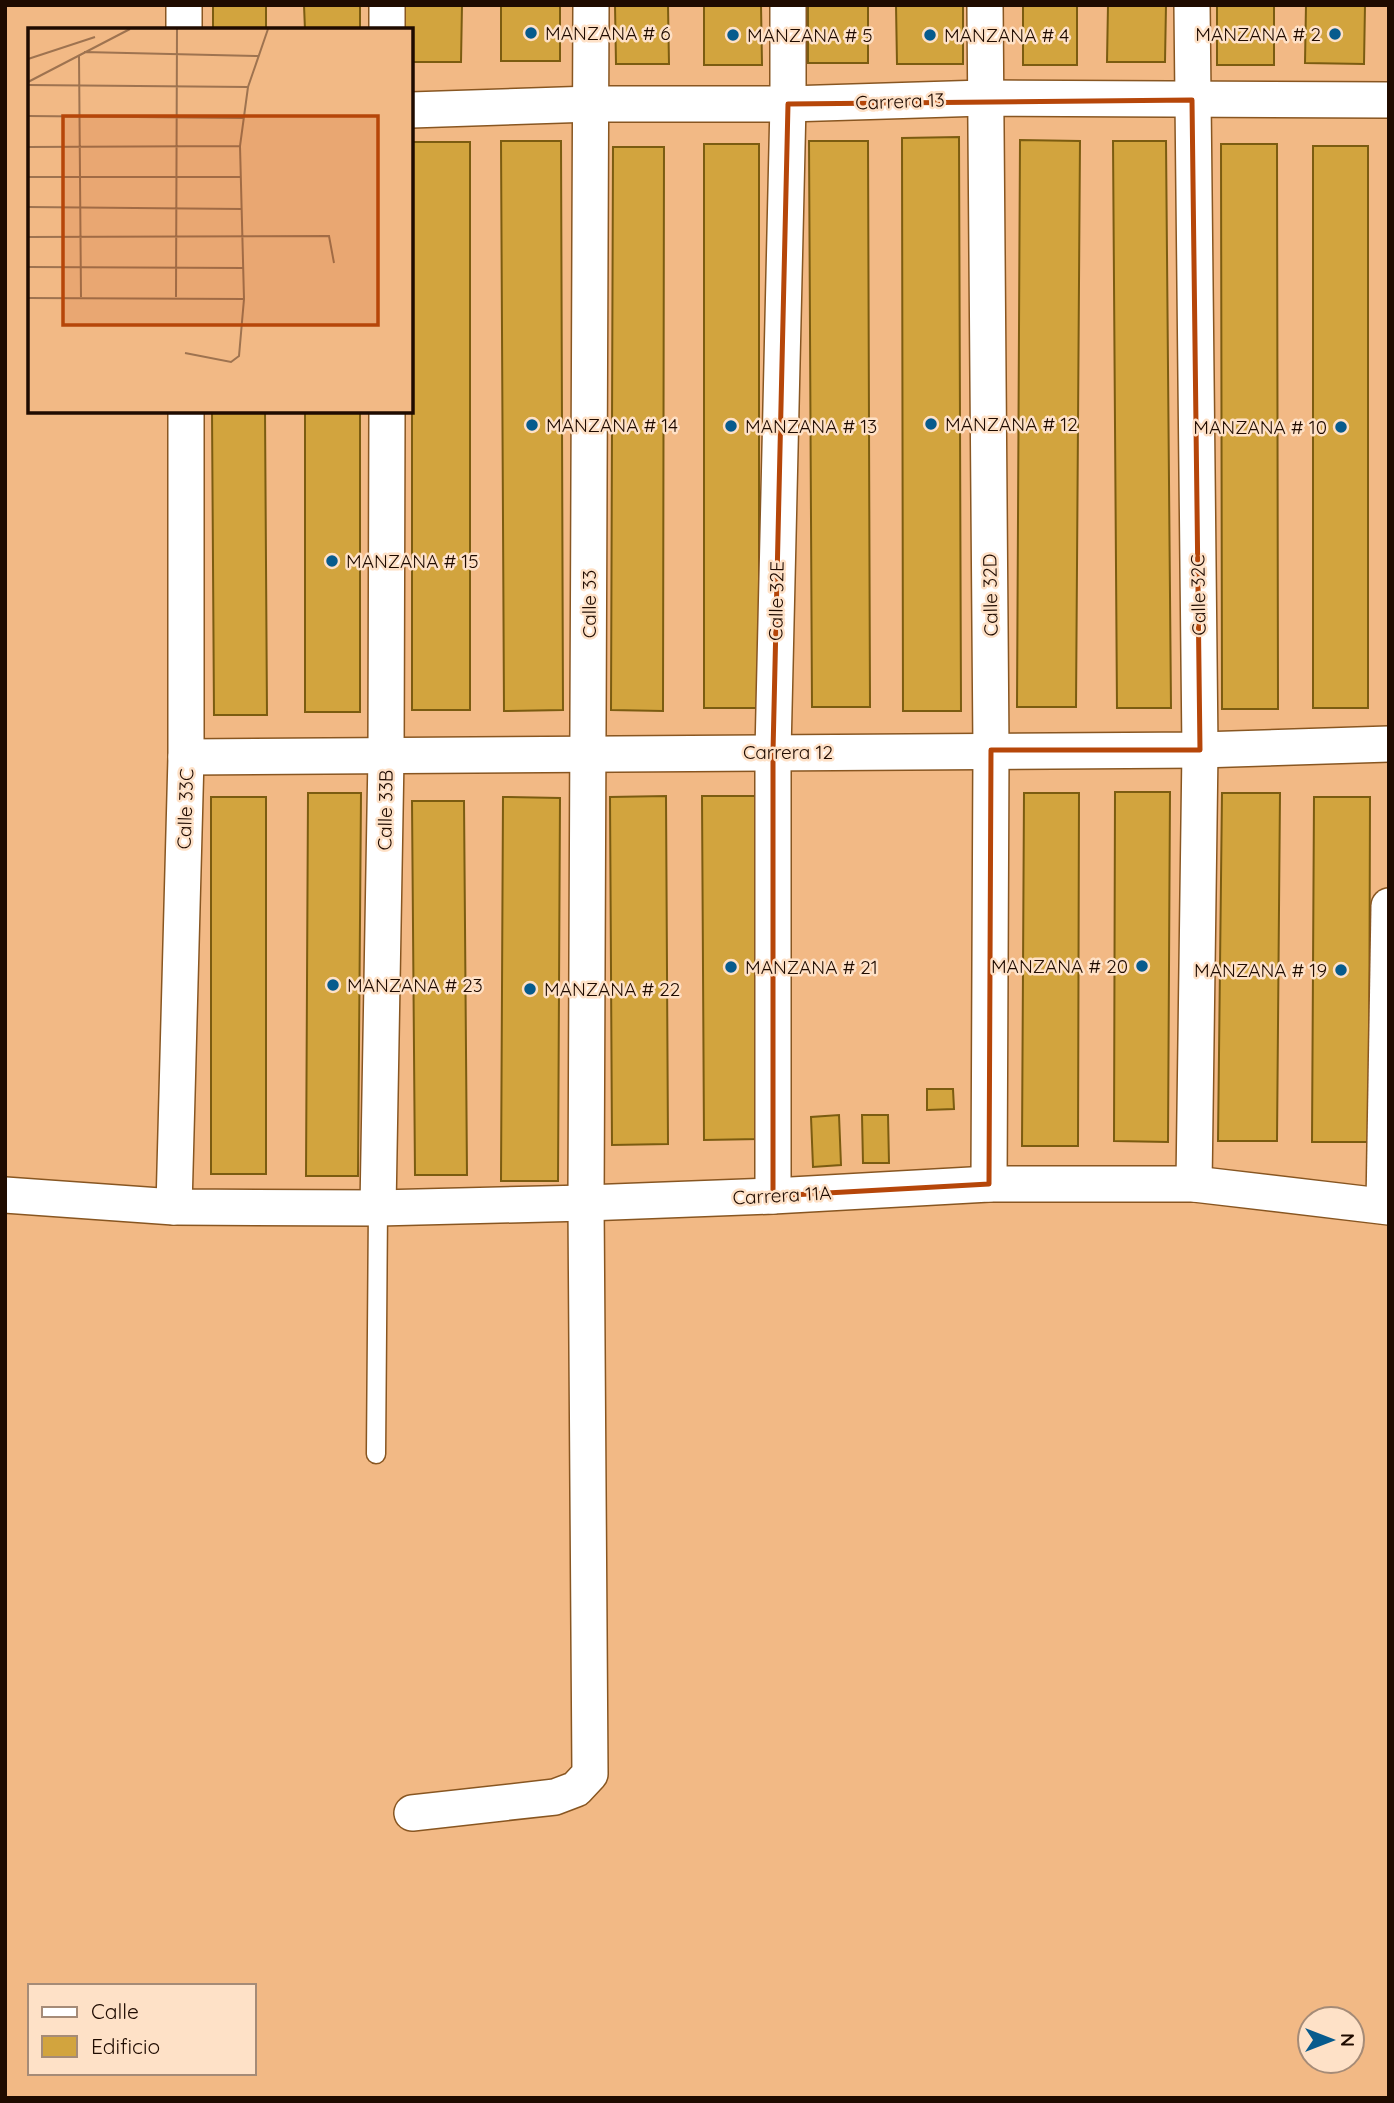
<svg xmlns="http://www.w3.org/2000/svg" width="1394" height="2103" font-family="Quicksand,sans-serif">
<rect width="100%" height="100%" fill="#f2b985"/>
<g fill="#d2a43e" stroke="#7b5c11" stroke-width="2">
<rect x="213" y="5" width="53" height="25"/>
<path d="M304,5H360V30H305Z"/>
<path d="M405,5H462L461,62H411V30H405Z"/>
<rect x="501" y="5" width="59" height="56"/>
<path d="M615,5H668L669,64H616Z"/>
<path d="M704,5H761L762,65H704Z"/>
<rect x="808" y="5" width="60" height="58"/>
<path d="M896,5H963V64H897Z"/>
<rect x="1023" y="5" width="54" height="60"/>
<path d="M1108,5H1166L1165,62H1107Z"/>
<rect x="1217" y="5" width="57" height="60"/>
<path d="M1306,5H1365L1364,64L1305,63Z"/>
<path d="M959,137L961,711H903L902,138Z"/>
<path d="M1020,140L1080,141L1076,707H1017Z"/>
<path d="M501,141H561L563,710L504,711Z"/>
<path d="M809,141H868L870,707H812Z"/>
<path d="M1113,141H1166L1171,708H1117Z"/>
<rect x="412" y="142" width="58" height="568"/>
<rect x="704" y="144" width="55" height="564"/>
<path d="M1221,144H1277L1278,709H1222Z"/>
<rect x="1313" y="146" width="55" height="562"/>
<path d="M613,147H664L663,711L611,710Z"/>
<path d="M212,411H265L267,715H214Z"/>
<rect x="305" y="411" width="55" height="301"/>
<path d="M1115,792H1170L1168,1142L1114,1141Z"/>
<path d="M308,793H361L358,1176H306Z"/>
<path d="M1024,793H1079L1078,1146H1022Z"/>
<path d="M1222,793H1280L1277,1141H1218Z"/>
<path d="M666,796L668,1144L612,1145L610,797Z"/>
<path d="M702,796H758L759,1139L704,1140Z"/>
<rect x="211" y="797" width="55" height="377"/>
<path d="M503,797L560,798L558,1181H501Z"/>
<path d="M1314,797H1370L1369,1142H1312Z"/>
<path d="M412,801H464L467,1175H415Z"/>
<path d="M927,1089H953L954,1109L927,1110Z"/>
<path d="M839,1115L841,1165L813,1167L811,1117Z"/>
<path d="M862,1115H888L889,1163H863Z"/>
</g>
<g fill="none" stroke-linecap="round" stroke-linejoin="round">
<g stroke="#885621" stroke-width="21">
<path id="lane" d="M376,1454L378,1208"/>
</g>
<g stroke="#885621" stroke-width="38">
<g id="street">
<path d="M184,5V30"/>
<path d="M387,5V30"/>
<path d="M985,5L991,750L989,1184"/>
<path d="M1192,5L1200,750L1194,1184"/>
<path d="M411,110L592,104H788L984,98L1389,100"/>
<path d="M186,757L1200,750L1389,744"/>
<path d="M5,1195L174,1207L378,1208L586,1203L773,1196L989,1184H1194L1389,1207"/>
<path d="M773,1196V752L788,104V5"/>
<path d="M1384,1206L1389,906"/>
<path d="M174,1207L186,757V411"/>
<path d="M378,1208L386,756L387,411"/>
<path d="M412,1813L555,1797L576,1789L590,1774L586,1203L591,5"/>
</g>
</g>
<use href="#lane" stroke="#fff" stroke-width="18"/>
<use href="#street" stroke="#fff" stroke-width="35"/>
</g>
<path fill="none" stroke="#b64609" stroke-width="5" stroke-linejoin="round" d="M1192,100L1200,750H991L989,1184L773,1196V752L788,104Z"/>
<g fill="#075b8d" stroke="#fee1c7" stroke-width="2.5">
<circle cx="531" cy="33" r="7"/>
<circle cx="1335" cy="34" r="7"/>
<circle cx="733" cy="35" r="7"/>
<circle cx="930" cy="35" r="7"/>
<circle cx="931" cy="424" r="7"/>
<circle cx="532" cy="425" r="7"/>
<circle cx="731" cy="426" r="7"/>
<circle cx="1341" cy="427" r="7"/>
<circle cx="332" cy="561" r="7"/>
<circle cx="1142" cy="966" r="7"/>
<circle cx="731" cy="967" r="7"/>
<circle cx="1341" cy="970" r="7"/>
<circle cx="333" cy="985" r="7"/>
<circle cx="530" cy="989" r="7"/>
</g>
<g text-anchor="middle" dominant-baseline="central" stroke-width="5" stroke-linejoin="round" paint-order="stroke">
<g font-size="19" fill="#1f0b00" stroke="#fee1c7" text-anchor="start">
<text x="545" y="33">MANZANA # 6</text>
<text x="1321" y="34" text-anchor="end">MANZANA # 2</text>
<text x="747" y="35">MANZANA # 5</text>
<text x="944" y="35">MANZANA # 4</text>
<text x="945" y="424">MANZANA # 12</text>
<text x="546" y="425">MANZANA # 14</text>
<text x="745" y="426">MANZANA # 13</text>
<text x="1327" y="427" text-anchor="end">MANZANA # 10</text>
<text x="346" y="561">MANZANA # 15</text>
<text x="1128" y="966" text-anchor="end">MANZANA # 20</text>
<text x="745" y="967">MANZANA # 21</text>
<text x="1327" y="970" text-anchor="end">MANZANA # 19</text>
<text x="347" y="985">MANZANA # 23</text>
<text x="544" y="989">MANZANA # 22</text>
</g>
<g font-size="19" fill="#1f0b00" stroke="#fee1c7">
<text transform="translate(900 101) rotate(-2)">Carrera 13</text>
<text transform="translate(990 595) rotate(-91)">Calle 32D</text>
<text transform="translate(1198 595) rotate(-91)">Calle 32C</text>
<text transform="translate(776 601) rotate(-89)">Calle 32E</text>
<text transform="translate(589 604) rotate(-90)">Calle 33</text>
<text x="788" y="752">Carrera 12</text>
<text transform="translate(185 809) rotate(-88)">Calle 33C</text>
<text transform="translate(385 810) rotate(-89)">Calle 33B</text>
<text transform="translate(782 1195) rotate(-3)">Carrera 11A</text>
</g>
</g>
<g transform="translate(28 28)">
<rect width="385" height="385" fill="#f2b985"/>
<path fill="none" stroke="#9e7350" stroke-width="2" d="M56,24L230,28M51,27L53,269M0,31L67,9M0,54L102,1M0,57L220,59M0,88L216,90M0,119L212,118M0,149H212M0,179L214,181M0,209L301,208L306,235M0,239L216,240M148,269L149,1M0,270L216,271M157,325L203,334L211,328L216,271L212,118L220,59L240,1"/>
<path fill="#b64609" fill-opacity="0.15" stroke="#b64609" stroke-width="3.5" d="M35,88H350V297H35Z"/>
<rect width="385" height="385" fill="none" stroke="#1f0b00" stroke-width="3.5"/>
</g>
<rect width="1394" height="2103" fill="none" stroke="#1f0b00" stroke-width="14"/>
<rect x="28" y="1984" width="228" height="91" fill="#fee1c7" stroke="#a58b77" stroke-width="2"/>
<rect x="42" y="2007" width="35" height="10" fill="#ffffff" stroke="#a58b77" stroke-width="2"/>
<text x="91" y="2019" font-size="21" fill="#1f0b00">Calle</text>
<rect x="42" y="2036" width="35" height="21" fill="#d2a43e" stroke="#a58b77" stroke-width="2"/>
<text x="91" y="2054" font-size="21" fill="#1f0b00">Edificio</text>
<g transform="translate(1331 2040) rotate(90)"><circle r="33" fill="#fee1c7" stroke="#a58b77" stroke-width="2"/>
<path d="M0-5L12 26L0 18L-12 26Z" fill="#075b8d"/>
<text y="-10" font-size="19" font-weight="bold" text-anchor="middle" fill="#1f0b00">N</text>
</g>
</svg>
